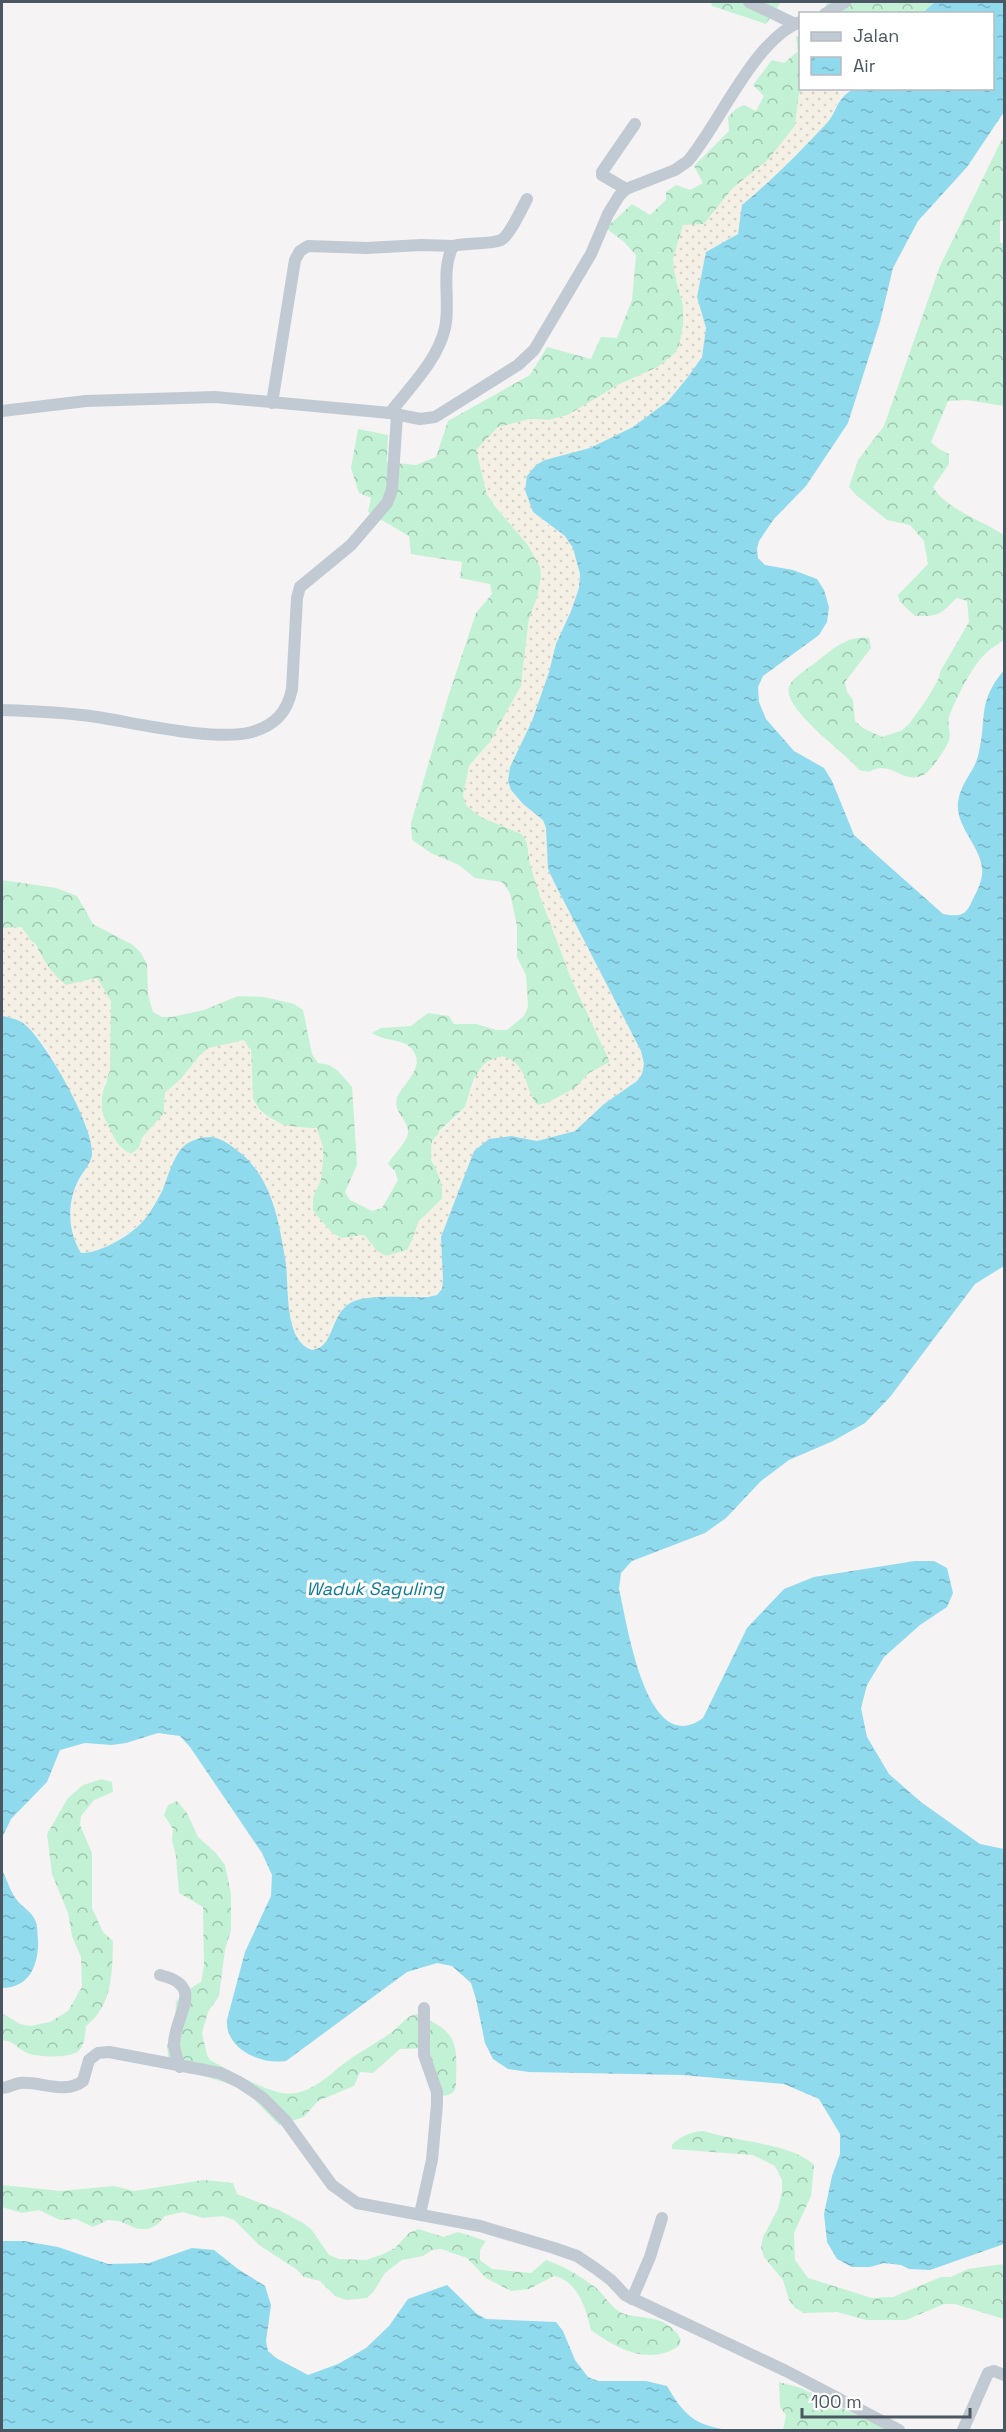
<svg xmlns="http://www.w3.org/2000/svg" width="1006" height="2432" font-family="'Space Grotesk',sans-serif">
<defs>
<pattern id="forest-crowns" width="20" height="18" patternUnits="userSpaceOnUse" patternTransform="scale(1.5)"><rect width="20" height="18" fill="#c3f1d5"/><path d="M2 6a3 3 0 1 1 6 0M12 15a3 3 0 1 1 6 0" fill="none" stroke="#a0c6b0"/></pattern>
<pattern id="sand-dots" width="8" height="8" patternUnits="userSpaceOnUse" patternTransform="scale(1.5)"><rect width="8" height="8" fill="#f5f0e5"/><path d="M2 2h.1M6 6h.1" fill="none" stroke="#d4d0c7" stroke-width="1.8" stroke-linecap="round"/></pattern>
<pattern id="water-ripples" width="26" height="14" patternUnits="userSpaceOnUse" patternTransform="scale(1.5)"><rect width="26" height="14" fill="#90daee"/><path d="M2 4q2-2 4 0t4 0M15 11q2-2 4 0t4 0" fill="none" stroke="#78b4c4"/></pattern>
</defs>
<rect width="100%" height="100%" fill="#f5f3f3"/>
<g fill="url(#forest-crowns)">
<path d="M711,2H781L766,24L712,6Z"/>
<path d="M827,2H935L922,13L823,14Z"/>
<path d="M800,35V88L803,89L799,94L795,126L768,160L733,188L704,224L693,226L676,280L683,305V326L680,346L674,354L658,367L618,385L568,415L549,420L529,419L493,504L528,545L541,567V578L537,598L529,619L521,686L490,742L469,766L466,805L483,818L522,834L527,843L530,864L540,896L571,978L610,1062L589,1073L575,1088L547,1104L537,1105C522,1085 529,1067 502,1056L474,1078L465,1107L439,1131L431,1160L442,1179V1199L419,1221L412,1241L407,1250L386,1256L377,1251L364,1235L342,1238L332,1233L313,1211V1197L321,1179L323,1158L285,1126L267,1116L259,1109L253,1099L251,1049L201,1054L181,1079L165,1093L164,1113L142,1138L139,1148L131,1154C108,1143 93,1104 107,1082L97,978L66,985C51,974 43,960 35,943L2,928V880L56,888L77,896L93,924L133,945L141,953L147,964L148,995L153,1012L162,1017H172L204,1010L238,996L264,997L294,1004L303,1010L312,1054L318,1063L329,1065L338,1071L352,1087L357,1165L345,1192L350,1200L372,1211L382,1208L398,1180L395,1171L388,1164C393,1155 403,1146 407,1137C413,1122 392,1114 397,1098C402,1084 428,1067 411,1048C403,1039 384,1041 372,1033L381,1028L411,1026L428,1013L449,1016L454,1024H476L496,1030H507L524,1016L528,1007L526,975L517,957V926L512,903L510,893L502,882L475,878L459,865L431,853L412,840L411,823L448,697L476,613L492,594L490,584L460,578L462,562L411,554L409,536L368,512L371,498L359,493L351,468L358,429L388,435L387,462L416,465L436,457L448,421L530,375L547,347L591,359L601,337L617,338L632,300L636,255L624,242L606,228L632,204L650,215L666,200V192L676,185L690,190L703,183L694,166L729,131L728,117L736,109L744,105L756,111L764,96L753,85L772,60L784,63L798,51L796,37Z"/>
<path d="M1004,135V221H1000V242L1004,244V406L967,400L948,401L931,442L939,449L949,454V464L933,487C946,509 983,521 1004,535V640C998,644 991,648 986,653C972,666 955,700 949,717C947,725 951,733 949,740C947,748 931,770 925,774C903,787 892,758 869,772L859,770C846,753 782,709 789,687C793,676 811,667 820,659C834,648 849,635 869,638L871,648L845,682L847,692L853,700L855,721L863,728L882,737L901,731L909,724L927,699L938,680L941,670L969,622L967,601L957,598C951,602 947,609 941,612C934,617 923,616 915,616L900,602L898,595L928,564L924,541L910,525L887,520L856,495L849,487L858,460L884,426L940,266Z"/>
<path d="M102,1779L112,1782L113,1792L94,1800L81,1816L80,1825L92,1853V1908L103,1932L113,1941C112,1973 113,2005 86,2026C85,2034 85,2043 80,2049C74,2059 41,2057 30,2054C19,2051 17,2042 2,2040V2013L20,2024L30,2026L50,2022L68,2011L82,1987L81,1957L72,1936L68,1913L52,1874L47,1834L68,1798L83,1785Z"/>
<path d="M177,1801L187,1813L198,1837L215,1852L225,1865L231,1894V1930L225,1950L219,1996L208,2012L202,2033L207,2055L210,2060C231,2071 254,2085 277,2092C304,2099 322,2081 342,2065C356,2054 373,2045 388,2035C398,2029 406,2015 417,2014C459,2033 457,2042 456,2085C455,2092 452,2094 444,2096L439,2090L427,2048L400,2049L373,2073L360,2072L354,2086L318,2101L304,2117L279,2125L248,2093L239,2087L169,2065L167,2045L175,2025L176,2002L183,1993L201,1982L204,1966L203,1907L179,1893L176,1856L172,1840L173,1829L164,1815L168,1805Z"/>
<path d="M704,2131C736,2142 791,2143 814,2165L811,2196L794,2233L795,2260L808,2278L872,2298L893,2297L941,2277H951L968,2269L1004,2264V2319L955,2304H944L906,2320H866L837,2312L804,2313L795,2308L789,2300L783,2280L764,2257L761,2247L763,2237L778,2209L782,2191V2180L775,2166L753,2155L672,2149V2145C678,2137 694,2131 704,2131Z"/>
<path d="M204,2180L233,2183L237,2194L279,2210L303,2223L311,2229L329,2255L339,2259L366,2260L381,2255L395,2248L409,2233L418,2229L444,2237L458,2232L486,2241L480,2250V2260L492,2269L531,2273L546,2260C564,2266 580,2276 595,2287C604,2294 612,2309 622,2313C641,2320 658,2314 674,2330C680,2336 682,2339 679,2346C649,2366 617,2349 591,2330C586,2308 578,2281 554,2276L529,2289L511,2291L486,2278L467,2258L441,2249L432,2250L423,2256L402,2260L394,2266L385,2273L374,2291L367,2298L346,2300L335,2296L320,2281L304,2277L296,2269L259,2245L234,2220L223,2216L203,2218L183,2212L165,2216L158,2224L148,2229H138L119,2221L108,2220L93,2227L76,2219L60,2220L39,2210L22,2213L2,2207V2185L61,2191L114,2186L134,2191Z"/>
<path d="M779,2382L801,2388L888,2430H783L786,2415L780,2407Z"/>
</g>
<path fill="url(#sand-dots)" d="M835,88L841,96L828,122L775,177L742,205L739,234L706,252L697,297L706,328L702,357L688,377L668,401L633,427L590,448L536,465L543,521L565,536L573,548L578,560L579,588L556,644L549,672L532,721L510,767L511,790L523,804L543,820L546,828L548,869L554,882L641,1051L644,1064L642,1074L637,1081L604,1104L575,1131L537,1141L511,1136L467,1171L441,1237L443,1280L442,1289L437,1295L410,1298L332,1325L329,1338L317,1350C301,1351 298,1337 292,1325L255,1166L225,1142L181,1149L161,1192L144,1221L112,1245L88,1254L81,1253C60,1216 74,1190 92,1156C78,1117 51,1019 2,1016V928L21,927C37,946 46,970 66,985L97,978L111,1001L110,1071L101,1091L102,1113L116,1141L122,1149L131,1154L139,1148L142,1139L164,1113L165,1093L181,1079L201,1054L209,1048L244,1040C252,1050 251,1058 252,1071C252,1079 251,1090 253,1099C261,1126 295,1127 317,1128L323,1147V1158L321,1179L313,1197V1211L332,1233L342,1238L364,1235L377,1251L386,1256L407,1250L412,1241L419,1221L442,1199C445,1173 427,1166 432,1141C441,1129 458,1119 465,1107C476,1090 471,1066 495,1058C502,1056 507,1057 513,1061C528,1072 526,1091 537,1105L547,1103L575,1088L589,1073L610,1062L571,978L540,896L530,864L527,842L522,834L483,818L474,812L466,805L463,795L469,766L490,742L521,686L529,619L537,598L541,578L540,567L528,545L487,495L476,450L498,427L529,419L549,420L568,415L618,385L658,367L674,354L679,346L683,326V305L674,270L673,259L683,225L704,224L733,188L768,160L795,126L799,94L803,89Z"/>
<g fill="url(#water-ripples)">
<path d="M935,2H1004V112L967,167L918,221L893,268L880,322L848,423L806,486L774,519L759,541L757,549L758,558L765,565L793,570L817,579L824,590L829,607L827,622L819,635L763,676L758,687L759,702L766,719L794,751L824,768L832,781L854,835L943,914C959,917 966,916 972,901C976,893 981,884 982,875C985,849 955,829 958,802C961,782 974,772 978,756C988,717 976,704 1004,670V1266L975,1284L890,1397L865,1423L833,1441L789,1460L761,1481L726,1518L705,1533L632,1561L621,1573L619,1589C627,1622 646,1760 703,1718L747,1628L784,1589L814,1577L915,1561H934L947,1568L953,1593L947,1607L920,1625L884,1657L867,1685L861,1708L867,1737L889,1774L921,1802L980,1844L1004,1849V2244L930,2270L909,2269L901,2265L884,2263L870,2267H852L837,2259L827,2242L824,2214L832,2176L840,2154V2134L819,2099L784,2084L682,2075L529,2072L508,2069L493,2059L485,2043L476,1999L471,1983L452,1966L437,1963L407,1972L286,2061C261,2065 225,2049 227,2020L245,1952L271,1896L272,1875L262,1853L190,1747L180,1736L158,1733L126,1743L112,1745L85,1743L60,1750L47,1782L11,1819L2,1838V1016C8,1017 17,1019 23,1023C45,1039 95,1128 92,1155C91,1163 83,1172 79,1179C67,1202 67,1230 81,1253C99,1254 132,1235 144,1220C151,1212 158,1199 163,1189C168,1176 173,1158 182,1148C189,1140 202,1137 211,1137C223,1138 234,1148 243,1155C272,1181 279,1222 285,1258C290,1283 282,1340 312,1350C335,1348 329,1314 352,1302C370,1294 407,1298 428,1297L437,1295L442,1289L443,1280L441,1237L474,1151L489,1139L511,1136L537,1141L575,1131L604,1104L637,1081L642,1074L644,1064L641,1051L554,882L548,869L546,828L543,820L523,804L511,790L508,781L510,767L532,721L549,672L556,644L571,611L579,588L580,574L573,548L565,536L533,512L525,490L527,476L536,465L545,460L590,448L633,427L668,401L688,377L702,357L706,328L697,297L706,252L738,234L742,205C772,180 799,153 826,124C839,110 834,101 853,89L992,88V14L922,13Z"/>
<path d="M2,1870C7,1879 10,1891 16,1899C22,1907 31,1911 35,1920C38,1925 37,1933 38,1939C39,1964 30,1988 2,1988Z"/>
<path d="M2,2241H24L58,2247L108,2264L149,2263L192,2248L214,2250L238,2269L265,2286L271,2305L266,2341L268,2351L276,2358L308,2375L338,2364L366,2348L389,2326L408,2299L447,2285L477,2314L486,2319L556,2322L563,2331L575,2360L588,2377L598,2381H646L667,2386C684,2415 694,2425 728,2430H2Z"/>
</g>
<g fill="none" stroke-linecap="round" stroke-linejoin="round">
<g stroke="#c1cad2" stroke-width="12">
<path d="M749,2L795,24"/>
<path d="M825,14L845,2"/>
<path d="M626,189L602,175V172L635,124"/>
<path d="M272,403L295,260L300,251L308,246L367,248L421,245L453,246"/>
<path d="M2,411L86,401L215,397L390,413L420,419L435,417L518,365L534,350L591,254L608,214L619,196L626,189L675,170L688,161C720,123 754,40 800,22"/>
<path d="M390,413C409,388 438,360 445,328C451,301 440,272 453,246C468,242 489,245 501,240C510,235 522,208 527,199"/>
<path d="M2,710C34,711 65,712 97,717C136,723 215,742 252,732C275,725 287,713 292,689L297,598L300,587L351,545L387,503L392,490L397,415"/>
<path d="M160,1975C206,1986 176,2012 174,2043C174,2051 178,2059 180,2067"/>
<path d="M2,2088C8,2088 13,2084 20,2083C41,2081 65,2095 83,2081L89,2060L98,2053L109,2052L220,2073L239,2082L263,2098L285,2120L332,2185L357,2203L480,2226L554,2248L577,2256L595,2268L611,2280L625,2295L786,2371L899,2430"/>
<path d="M420,2214L432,2160L437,2104V2092L424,2055V2008"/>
<path d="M632,2299L650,2257L662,2218"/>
<path d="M963,2430L988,2373L994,2371L1004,2375"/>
</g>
</g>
<g text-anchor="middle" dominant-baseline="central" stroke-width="6" stroke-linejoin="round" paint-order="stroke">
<g font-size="18" font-style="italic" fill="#0c7c9b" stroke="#fff">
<text x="375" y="1588">Waduk Saguling</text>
</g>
</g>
<rect width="1006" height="2432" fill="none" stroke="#4a5661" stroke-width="6"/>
<rect x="799" y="12" width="195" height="78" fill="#ffffff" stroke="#b7bbc0" stroke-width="1.5"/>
<rect x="811" y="32" width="30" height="9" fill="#c1cad2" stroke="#b7bbc0" stroke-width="1.5"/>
<text x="853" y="42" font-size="18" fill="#4a5661">Jalan</text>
<rect x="811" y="57" width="30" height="18" fill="url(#water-ripples)" stroke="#b7bbc0" stroke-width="1.5"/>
<text x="853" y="72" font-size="18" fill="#4a5661">Air</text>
<path d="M802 2408v9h168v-9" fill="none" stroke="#4a5661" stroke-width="3"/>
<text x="811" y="2408" font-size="18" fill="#4a5661" stroke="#ffffff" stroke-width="4.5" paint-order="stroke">100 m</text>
</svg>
